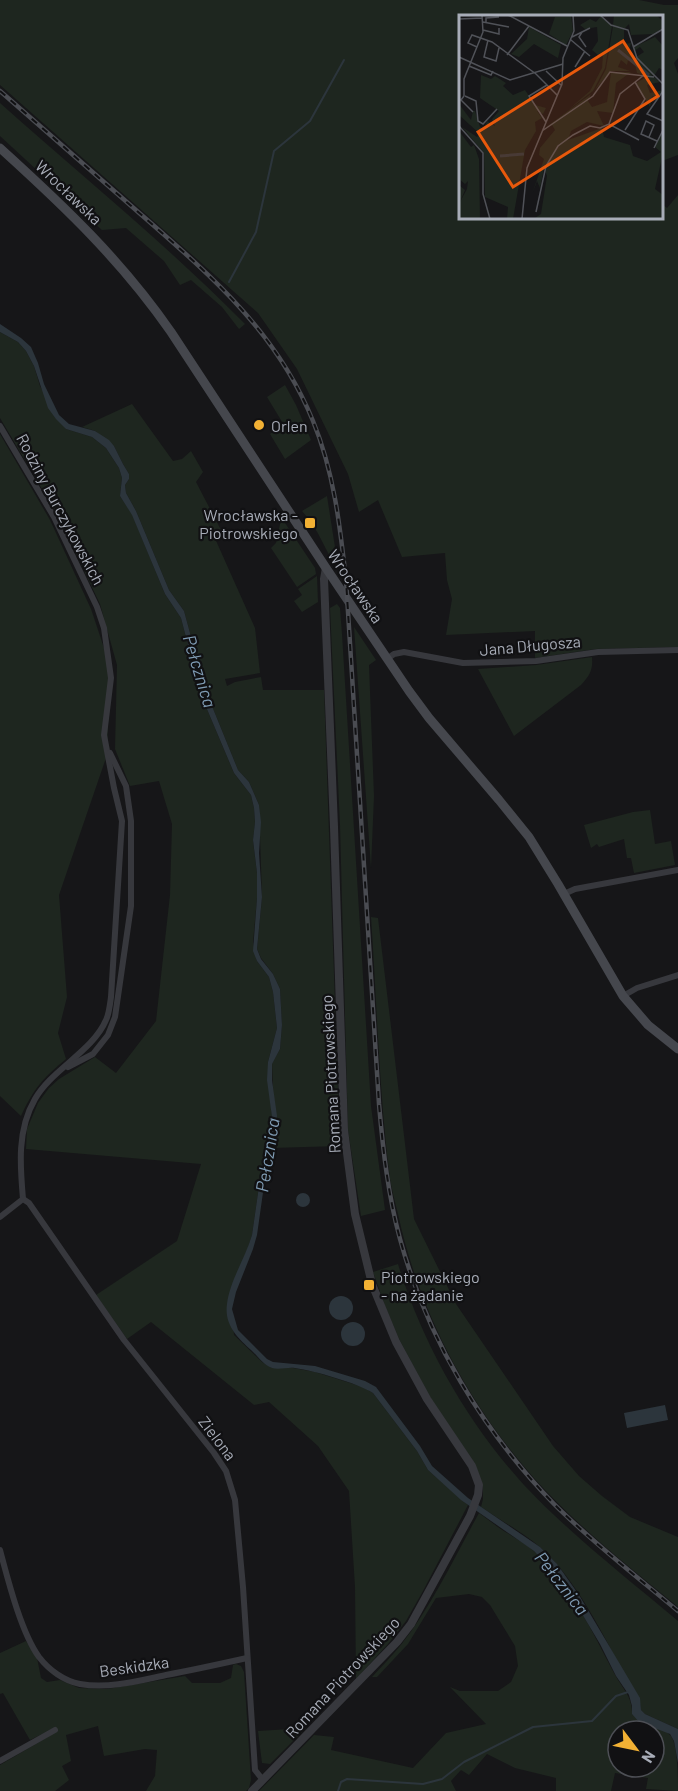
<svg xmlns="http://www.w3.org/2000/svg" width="678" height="1791" font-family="Barlow,sans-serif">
<rect width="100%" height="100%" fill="#161618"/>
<g fill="#1e261f" fill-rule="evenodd">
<path d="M0,0H639L664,5H678V58L674,63L678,74V155L662,161V16H460V218H662V204L667,208L678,195V647L596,649L535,658V631L446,635L452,599L447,580L445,553L402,557L378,500L359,512L348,474L297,369L258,313L0,85Z"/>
<path d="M0,103C82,176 168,246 245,324L239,329L222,307L191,280L180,285L164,261L126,228L102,230L0,136Z"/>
<path d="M0,332L18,342L26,351L34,366L40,386L66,429L92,437L106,448L119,468L122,478L120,496L132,514L165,594L181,618L201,695L234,773L251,795L254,808L255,822L253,841L257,873V898L253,942L257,961L269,977L273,992L277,1028L268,1062L272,1117L271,1134L263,1158L252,1235L248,1248L230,1291L234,1335L262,1362L272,1368H293L315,1372L363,1387L373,1393L417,1451L428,1470L468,1505L423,1591L406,1621L388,1644L356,1679L355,1587L349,1491L318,1446L269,1402L254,1405L151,1322L127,1339L96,1295L177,1241L201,1164L26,1149L27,1129L38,1103L49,1088L59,1079L95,1057L116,1073L156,1021L170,895L172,824L159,781L130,786L115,749L117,665L100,604L58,516L0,418Z"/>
<path d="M285,385L296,405L311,440L285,459L270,434L284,425L267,397Z"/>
<path d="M132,404L173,461L182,459L191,451L203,472L196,482L221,530L213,534L255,628L260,673L225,679L227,686L235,682L261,677L263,690H324L340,1146L271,1148L275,1135L272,1063L280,1049L282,1025L280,989L273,974L261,958L257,949L262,897L259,805L249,782L238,770L214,711L205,688L184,611L169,590L136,511L126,493L125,485L129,479V474L123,464L114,446L95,431L82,427Z"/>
<path d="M0,434L50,520L91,609L110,666L107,755L59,895L67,997L58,1033L66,1059C43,1078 34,1088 21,1116L0,1096Z"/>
<path d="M327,496L337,560V568C327,554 322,538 312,524L314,522L311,517L308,518L302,511Z"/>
<path d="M282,522L285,523L315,568L316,574L297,587L271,548L276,543L280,524Z"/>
<path d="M317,576L318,602L302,612L294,601L302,595L298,589Z"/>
<path d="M337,604L340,608L342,634L371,1106L385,1210L361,1216L348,1130L340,825L330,608Z"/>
<path d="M354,627L376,660L369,665L374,796L371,868Z"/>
<path d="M592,657C593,670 590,675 581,685L514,736L478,669L536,665Z"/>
<path d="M650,810L655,844L671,841L675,865L634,873L631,858H627L624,839L599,847L597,844L591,848L584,825L633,812Z"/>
<path d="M371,917L378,918L414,1219L456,1304L553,1446L579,1476L602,1496L630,1517L678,1537V1607C628,1566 576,1525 533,1477C467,1402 419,1311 398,1214C395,1202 392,1190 390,1179C379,1092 377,1004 371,917Z"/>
<path d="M398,1264C423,1345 467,1422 524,1485C571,1535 626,1577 678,1621V1729L645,1714L641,1710C640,1694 632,1687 624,1673C600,1630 578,1582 541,1548C524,1533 500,1520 481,1507L483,1499V1485L475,1464L430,1397L400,1341L385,1306L373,1272Z"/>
<path d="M479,1513C489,1520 498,1528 509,1534C518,1540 528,1545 536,1553C571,1586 592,1631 614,1673C622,1688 633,1697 632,1714C641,1719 664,1728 670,1735C678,1742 678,1779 678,1791L646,1789L648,1778L615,1773L611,1791H556V1778L515,1768L487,1754L469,1775L461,1770L451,1781L456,1791H259L314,1735L334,1737L331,1750L413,1768L446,1733L486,1724L450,1687L460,1691H498L511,1682L518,1666L515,1646L490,1605L482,1597L469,1594L436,1598L408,1644L377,1677H372C381,1667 391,1657 400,1646C432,1606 454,1558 479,1513ZM618,1731H654V1767H618Z"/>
<path d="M26,1641L37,1658L41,1678L47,1682L60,1680L79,1688L107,1689L185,1676L192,1683H220L231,1678L233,1665L236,1664L241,1666L244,1672L251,1780L249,1788L246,1791H146L155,1776L157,1750L145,1749L104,1756L98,1726L66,1735L71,1761L62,1766L69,1780L55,1791H0V1765L58,1731L55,1728L30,1740L3,1693L0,1694V1653Z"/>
<path d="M306,1728L270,1764L262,1763L258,1731Z"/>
</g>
<g fill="#2c353c">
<path d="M0,324L21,338L31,347L38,363L44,384L59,415L69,424L95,431L109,440L114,446L123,464L129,474V479L125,485L126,493L136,511L169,590L184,611L205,688L214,711L238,770L249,782L259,805L261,822L259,853L262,897L257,949L261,959L273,974L280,989L282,1025L280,1049L272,1064V1080L277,1116L275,1135L268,1157L257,1235L253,1249L236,1292L232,1309L238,1330L267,1359L273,1362L315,1366L365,1381L376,1387L420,1446L432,1466L468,1498L540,1547L557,1564L579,1595L640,1698L641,1710L645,1714L678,1729V1763L674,1741L670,1734L639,1722L632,1714V1706L629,1695L616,1676L600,1644L572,1597L549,1567L534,1551L461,1500L428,1470L417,1451L373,1393C357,1383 315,1371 295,1368C288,1367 279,1370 272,1368C263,1365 258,1356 251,1350C238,1338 224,1325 227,1304C230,1280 245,1259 252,1235L263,1158L271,1134L272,1117L267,1080L268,1062L277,1028L273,992L269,977L257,961L253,951L257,898V873L253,840L255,822L254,808L251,795L234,773L201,695L181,618L165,594L132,515L120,496L122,478L119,468L106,448L92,437L66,429L56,419L48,408L34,366L26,351L18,342L0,332Z"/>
<circle cx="303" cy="1200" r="7"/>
<circle cx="341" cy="1308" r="12"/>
<circle cx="353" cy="1334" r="12"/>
<path d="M665,1405L668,1420L627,1428L624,1413Z"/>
</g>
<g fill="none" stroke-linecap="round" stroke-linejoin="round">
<g stroke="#2c353c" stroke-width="2">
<path d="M229,282L256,232L274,151L310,121L344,60"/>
<path d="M338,1791L341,1782L347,1779L423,1784L442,1779L464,1762L533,1727L592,1721L616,1696L628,1692"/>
</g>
<g stroke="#37383d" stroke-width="6">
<path d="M0,426L54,517L97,607L104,628L111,678L104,735L114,788L122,821L111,997C110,1004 109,1014 106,1020C93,1051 51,1070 35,1099C17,1130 20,1165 23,1199"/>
<path d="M387,659L394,654L404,652L463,663L536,661L598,652L678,650"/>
<path d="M564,894L575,889L678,870"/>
<path d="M623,996L637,988L678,975"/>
<path d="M68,1067L93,1054L108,1035L115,1017L131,906V821L126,786L110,753"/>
<path d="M23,1199L29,1203L124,1340L214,1453L226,1471L235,1500L243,1587L255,1770L263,1780"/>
<path d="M0,1217L23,1199"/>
<path d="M0,1550C8,1580 21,1632 39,1657C49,1670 64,1681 80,1684C109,1689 138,1681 166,1675C193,1670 220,1664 247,1658"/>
<path d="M0,1761L55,1730"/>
</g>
<path stroke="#37383d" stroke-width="8" d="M252,1791L397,1642L411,1624L470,1516L478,1495L479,1485L472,1466L427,1399L396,1342L372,1284L355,1214L344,1130L334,827L324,579L326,568"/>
<path stroke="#45474d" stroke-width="9" d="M0,148C65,207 121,260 171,332L326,568L409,691L429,718L499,800L529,837L558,884L623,996L648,1025L678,1049"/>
<g stroke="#4a4c52" stroke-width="4.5">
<path id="rail" d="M0,91C46,131 91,171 137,211C209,274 276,330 313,421C334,472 340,526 346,580L379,1104C383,1150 388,1195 400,1239C427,1338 482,1430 554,1504C592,1542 636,1576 678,1611"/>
</g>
<use href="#rail" stroke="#111113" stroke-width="2" stroke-dasharray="7" stroke-linecap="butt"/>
</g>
<g fill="#f2b134" stroke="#111113" stroke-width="2">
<circle cx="259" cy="425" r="6"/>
<rect x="304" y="517" width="12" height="12" rx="3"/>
<rect x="363" y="1279" width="12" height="12" rx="3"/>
</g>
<g text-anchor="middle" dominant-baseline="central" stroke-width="4.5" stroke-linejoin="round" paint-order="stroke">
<g font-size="16" fill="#a8adb8" stroke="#111113">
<text transform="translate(69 192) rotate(44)">Wrocławska</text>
<text transform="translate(61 509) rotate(62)">Rodziny Burczykowskich</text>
<text transform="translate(356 586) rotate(56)">Wrocławska</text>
<text transform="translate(530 645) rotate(-5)">Jana Długosza</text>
<text transform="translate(330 1074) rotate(-93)">Romana Piotrowskiego</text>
<text transform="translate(218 1438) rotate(53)">Zielona</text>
<text transform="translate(134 1666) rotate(-8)">Beskidzka</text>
<text transform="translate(342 1677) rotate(-47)">Romana Piotrowskiego</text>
</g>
<g font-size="16" fill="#a8adb8" stroke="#111113" text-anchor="start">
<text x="271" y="425">Orlen</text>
<text x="298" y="514" text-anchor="end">Wrocławska -<tspan x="298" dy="18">Piotrowskiego</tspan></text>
<text x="381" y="1276">Piotrowskiego<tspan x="381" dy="18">- na żądanie</tspan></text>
</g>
<g font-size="18" font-style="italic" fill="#7f9bb3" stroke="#111113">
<text transform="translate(200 671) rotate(73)">Pełcznica</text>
<text transform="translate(267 1155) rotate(-81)">Pełcznica</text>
<text transform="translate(562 1583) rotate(52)">Pełcznica</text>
</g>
</g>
<g transform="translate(459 15)">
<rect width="204" height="204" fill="#161618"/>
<path d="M155,0H197L204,6V13L194,19L172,20L170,9L165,14V29L172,28L170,37L174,44L185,37L181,32L175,36V32L196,22L204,31V55L200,53L195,61L190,58L201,67L188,70L191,78L204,75L198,83L193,81L191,92L177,68L189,61L178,58L176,49L169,45L168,50L162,45L159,52L171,56H152L136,75L147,54L154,11L163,14L154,10ZM112,1L114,16L107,30L90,19L96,2ZM142,1L153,11L146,53L134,76L109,95L131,76L143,53L144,39L139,40L133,35L139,26L138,12L126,14L121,10L131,4L137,7ZM70,12L102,30L99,43L75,29L60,42L52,39L68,24ZM152,57H172L157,68L154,98L138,96L145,111L128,107L112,116L109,125L143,113L145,122L171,130L174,141L188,146L202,137L196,132L204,116V138L196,174L204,180V204L76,203L82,199L88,161L85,153L81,173L78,166L73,179L85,144L80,140L81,133L96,115L93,110L86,113L132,79L129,86L133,92L148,87ZM22,60L32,64L36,61L47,68L44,71L54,80L66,75L76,90L87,93L84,99L78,96L83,103L76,107L77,116L66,135L54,204H48L49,192L26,182L25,138L3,112L18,122L21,119L0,100V89L12,105L14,96H16L21,112L25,114L28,106L36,111L33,104L40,96L21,83ZM0,116L12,132L15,130L20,144L21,204H0V170L6,175L1,187L8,174L9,166L6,169L0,164Z" fill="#1e261f"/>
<path fill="none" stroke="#2c353c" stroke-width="3" d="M159,35L190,60M41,141L65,139"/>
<path fill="none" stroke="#505258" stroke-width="1.5" d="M49,0L108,31M95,0H114M141,0L152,10L169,15L178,43L204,69M0,4L23,3M24,7L50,12M27,8V3L40,2M24,15L40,19V13M123,17L120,22L127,32M113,22L131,13M29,25L25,42L37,46L40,33M112,25L131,41M18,32L9,28L13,20L33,27L77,59L98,80M174,32L204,14M48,40L70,11M0,42L51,65L104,49M10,51L32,60L34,56M116,52L126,36M87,56L103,71M204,76L188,99L204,106M5,81V64L24,17L23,0M5,81L2,85L14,97M6,81L17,86L19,106L24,109L38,94M87,107L70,81L88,70M150,109L161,79L185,60M0,111L24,138V179L31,204M166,115L186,84L176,67M83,116L134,81L151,57L195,62M190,122L195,110L187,106L182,119L198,126M195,133L204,115M77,197L87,151L99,131L114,120L131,111L141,113L150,109L180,125M63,204L68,153L103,69L104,43L115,16L114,0"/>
<path fill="#e8590c" fill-opacity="0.15" stroke="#e8590c" stroke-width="3" d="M164,26L199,81L54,172L19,117Z"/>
<rect width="204" height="204" fill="none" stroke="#a8adb8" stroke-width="3"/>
</g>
<g transform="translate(636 1749) rotate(122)"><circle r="28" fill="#111113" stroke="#4d4f55" stroke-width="1.5"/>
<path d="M0-4.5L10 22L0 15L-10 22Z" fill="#f2b134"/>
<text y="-9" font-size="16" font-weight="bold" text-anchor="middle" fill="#a8adb8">N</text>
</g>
</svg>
